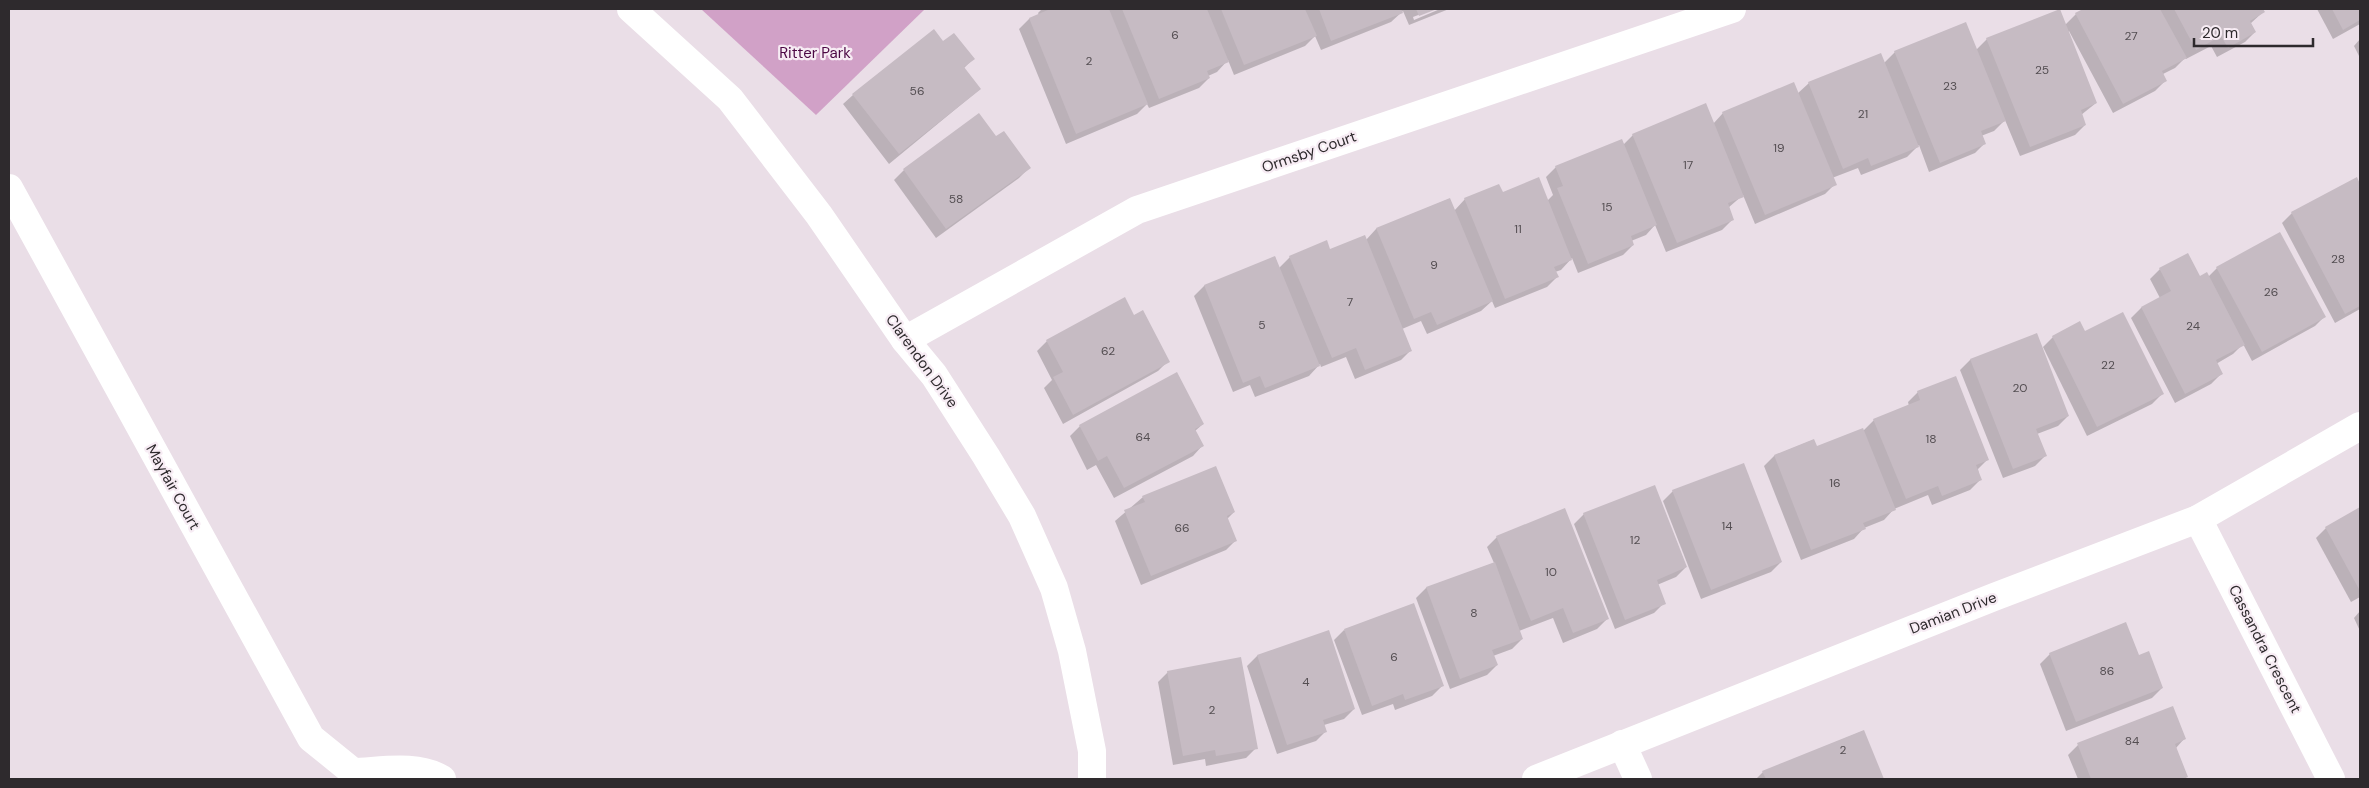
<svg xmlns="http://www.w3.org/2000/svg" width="2369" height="788" font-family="'DM Sans',sans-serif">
<rect width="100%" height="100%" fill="#eadee7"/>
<path fill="#d1a1c7" d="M701,9H925L816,115Z"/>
<g fill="#0003">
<path d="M1042,9H1434L1413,17L1414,20L1440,9H1449L1409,25L1403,11L1391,22L1321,50L1315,36L1305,46L1234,75L1228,60L1217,72L1208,76L1209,78L1199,88L1149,108L1147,104L1137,114L1066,144L1019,29L1029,19L1039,15L1038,13Z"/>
<path d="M2086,9H2261L2263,12L2250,24L2255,32L2245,42L2217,57L2211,46L2186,59L2185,58L2175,68L2163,74L2165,81L2155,91L2113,113L2069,31L2068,32L2096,103L2081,115L2085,125L2075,135L2020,156L2005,120L1994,131L1981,136L1985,143L1975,153L1929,172L1919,145L1907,157L1861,175L1858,168L1832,178L1835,184L1825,194L1755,224L1743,195L1728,208L1732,220L1722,230L1666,252L1655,225L1646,235L1631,241L1633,245L1623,255L1578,273L1572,258L1561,270L1555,272L1557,277L1547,287L1495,308L1492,301L1481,311L1427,334L1421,321L1402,329L1411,350L1401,360L1355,379L1346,357L1321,367L1320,364L1309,376L1255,397L1250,385L1233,392L1194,296L1204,286L1275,257L1279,268L1290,257L1329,251L1366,240L1376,229L1449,199L1454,211L1465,199L1503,193L1547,201L1553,195L1546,177L1556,167L1623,145L1633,135L1713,124L1723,113L1797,94L1809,83L1884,63L1895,52L1976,50L1987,39L2065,25L2076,14Z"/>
<path d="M2317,9H2360V24L2333,39Z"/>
<path d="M2360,39V58L2354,46Z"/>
<path d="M943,43L973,59L963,69L980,89L889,164L843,104L853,95Z"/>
<path d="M996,138L1029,168L1019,178L936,238L894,180L904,170Z"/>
<path d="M2356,179L2360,186V309L2335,323L2282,223L2292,213Z"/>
<path d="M2188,255L2199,278L2208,277L2217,268L2325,316L2315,326L2252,361L2243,344L2233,354L2216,364L2221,374L2211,384L2175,403L2131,318L2141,308L2160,298L2150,279L2160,269Z"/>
<path d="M1134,317L1168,361L1158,371L1063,424L1044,388L1052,380L1037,351L1047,341Z"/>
<path d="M2084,332L2162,394L2152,404L2087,436L2043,347L2053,337Z"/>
<path d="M2036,335L2068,416L2058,426L2037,434L2045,456L2035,466L2003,478L1960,370L1970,360Z"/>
<path d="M1918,392L1988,459L1978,469L1980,480L1970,490L1932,505L1928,495L1894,509L1884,520L1864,528L1854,539L1801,560L1764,466L1774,456L1813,440L1816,447L1863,431L1874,420L1909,406L1908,402Z"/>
<path d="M1203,424L1195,431L1202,446L1193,456L1114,498L1096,465L1087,470L1070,436L1080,426Z"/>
<path d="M1673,491L1781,562L1771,572L1701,599L1663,501Z"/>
<path d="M1143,497L1234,512L1227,519L1236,540L1226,550L1141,585L1115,521Z"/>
<path d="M2360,509V597L2351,602L2316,538L2326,528Z"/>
<path d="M1584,514L1686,567L1676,577L1657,585L1664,603L1654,613L1615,629L1574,524Z"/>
<path d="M1497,537L1607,619L1597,629L1563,643L1553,618L1519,631L1522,639L1512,649L1493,656L1497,665L1487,675L1450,689L1416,598L1426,588L1494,563L1487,547Z"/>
<path d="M2360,611V631L2354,618Z"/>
<path d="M1344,630L1442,686L1432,696L1395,710L1393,704L1362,715L1334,640Z"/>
<path d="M1328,632L1354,709L1344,719L1324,725L1326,731L1316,741L1277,754L1247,666L1257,656Z"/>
<path d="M2050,654L2138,657L2162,688L2152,698L2066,731L2040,664Z"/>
<path d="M1168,672L1256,748L1246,758L1206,766L1205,759L1173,765L1158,682Z"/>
<path d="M1863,731L1883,779H1756L1763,772Z"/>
<path d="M2184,739L2176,748L2186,777L2184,779H2078L2068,755L2078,745Z"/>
</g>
<g fill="#c6bbc3">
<path d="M1050,9H1109L1148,104L1076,134L1029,18Z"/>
<path d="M1122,9H1207L1229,62L1207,71L1210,78L1159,99Z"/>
<path d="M1221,9H1305L1317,36L1244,65Z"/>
<path d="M1319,9H1401L1403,13L1331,41Z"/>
<path d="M1416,9H1437L1419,16Z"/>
<path d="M2060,9L2097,103L2081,110L2086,125L2030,147L1986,38Z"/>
<path d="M2083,9H2160L2187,58L2162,71L2167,81L2123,104L2075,13Z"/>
<path d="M2174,9H2263L2265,12L2250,21L2256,32L2228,48L2221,36L2196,50Z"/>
<path d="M2332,9H2360V20L2343,30Z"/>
<path d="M1966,22L2006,121L1981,131L1986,144L1940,163L1894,51Z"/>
<path d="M934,29L943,41L954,33L975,59L964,67L981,89L899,154L852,94Z"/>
<path d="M1881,53L1919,147L1871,166L1868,158L1843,169L1808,82Z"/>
<path d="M1794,82L1837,185L1765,215L1722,112Z"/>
<path d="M1706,103L1744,197L1728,203L1734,220L1677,243L1632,134Z"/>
<path d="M979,113L996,136L1004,131L1031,168L946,229L903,169Z"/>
<path d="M1622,139L1657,225L1631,236L1634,245L1588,264L1557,188L1563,186L1555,166Z"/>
<path d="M1539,177L1572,260L1554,267L1559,277L1505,299L1464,198L1499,184L1503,192Z"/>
<path d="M2357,177L2360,184V306L2345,314L2291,212Z"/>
<path d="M1450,198L1493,301L1437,325L1431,312L1414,319L1376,228Z"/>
<path d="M2280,232L2326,317L2262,352L2216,267Z"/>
<path d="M1365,235L1412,351L1365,370L1356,348L1332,358L1289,256L1327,240L1330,249Z"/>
<path d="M2188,253L2200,276L2207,272L2245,345L2216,360L2223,374L2185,394L2141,307L2171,291L2159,268Z"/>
<path d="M1275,256L1320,366L1265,388L1260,376L1243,383L1204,285Z"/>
<path d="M1125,297L1134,315L1143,310L1170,362L1073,415L1053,377L1063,372L1046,340Z"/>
<path d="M2123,312L2164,394L2097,427L2052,336L2080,321L2085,331Z"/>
<path d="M2037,333L2069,416L2036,429L2047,456L2013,469L1970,359Z"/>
<path d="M1177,372L1204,424L1195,429L1204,446L1124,488L1107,456L1098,461L1079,425Z"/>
<path d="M1956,376L1989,460L1976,465L1982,480L1942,496L1938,486L1906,499L1873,419L1920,400L1917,391Z"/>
<path d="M1863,428L1896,510L1863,523L1866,529L1811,550L1774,455L1814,439L1817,446Z"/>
<path d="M1744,463L1782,562L1711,590L1672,490Z"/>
<path d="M1216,466L1235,512L1227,516L1237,541L1151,576L1124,510L1145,502L1142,496Z"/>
<path d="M1655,485L1687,567L1657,580L1666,604L1625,620L1583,513Z"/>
<path d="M2360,507V591L2325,527Z"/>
<path d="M1565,508L1609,619L1573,633L1563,608L1531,621L1496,536Z"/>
<path d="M1495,562L1523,639L1492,650L1498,665L1460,679L1426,587Z"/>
<path d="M1414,603L1444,686L1405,700L1403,694L1372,706L1344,629Z"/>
<path d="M2126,622L2139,655L2149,651L2163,688L2076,722L2049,653Z"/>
<path d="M1329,630L1355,709L1323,720L1327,732L1287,745L1257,655Z"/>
<path d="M1241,657L1258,749L1216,756L1215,750L1183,756L1167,671Z"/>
<path d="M2173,706L2186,739L2175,744L2188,777L2183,779H2091L2077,743Z"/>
<path d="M1864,730L1884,779H1766L1762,771Z"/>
</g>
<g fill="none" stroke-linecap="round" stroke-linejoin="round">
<g stroke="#fff" stroke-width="28">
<path d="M631,9L730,99L819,215L905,340L934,375L986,456L1022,516L1054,588L1072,651L1092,751V779"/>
<path d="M9,188L311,738L353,772"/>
<path d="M905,340L1137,210L1732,9"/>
<path d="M2198,519L2331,779"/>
<path d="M1622,744L1638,779"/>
<path d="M354,779L353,772C382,771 417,764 442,779"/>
<path d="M1536,779L1994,597L2198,519L2360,426"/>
</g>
</g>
<g text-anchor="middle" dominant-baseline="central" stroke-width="4.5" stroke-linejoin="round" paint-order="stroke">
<g font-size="12" fill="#544e52">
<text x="1175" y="35">6</text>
<text x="2131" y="36">27</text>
<text x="1089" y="61">2</text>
<text x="2042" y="70">25</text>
<text x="1950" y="86">23</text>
<text x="917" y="91">56</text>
<text x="1863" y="114">21</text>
<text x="1779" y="148">19</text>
<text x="1688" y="165">17</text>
<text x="956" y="199">58</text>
<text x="1607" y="207">15</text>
<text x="1518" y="229">11</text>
<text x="2338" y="259">28</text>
<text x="1434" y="265">9</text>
<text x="2271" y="292">26</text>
<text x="1350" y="302">7</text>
<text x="1262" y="325">5</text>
<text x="2193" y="326">24</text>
<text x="1108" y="351">62</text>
<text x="2108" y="365">22</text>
<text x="2020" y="388">20</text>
<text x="1143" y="437">64</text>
<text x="1931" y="439">18</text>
<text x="1835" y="483">16</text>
<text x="1727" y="526">14</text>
<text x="1182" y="528">66</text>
<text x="1635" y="540">12</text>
<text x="1551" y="572">10</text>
<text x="1474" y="613">8</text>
<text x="1394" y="657">6</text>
<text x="2107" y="671">86</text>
<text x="1306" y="682">4</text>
<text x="1212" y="710">2</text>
<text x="2132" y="741">84</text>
<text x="1843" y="750">2</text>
</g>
<g font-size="15" fill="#4c0744" stroke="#f7ecf4">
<text x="815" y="53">Ritter Park</text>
</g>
<g font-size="15" fill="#2e2a2d" stroke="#f7ecf4">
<text transform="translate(1309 152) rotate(-19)">Ormsby Court</text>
<text transform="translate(922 361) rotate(54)">Clarendon Drive</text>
<text transform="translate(173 487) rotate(61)">Mayfair Court</text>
<text transform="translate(1953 613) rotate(-21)">Damian Drive</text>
<text transform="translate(2265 649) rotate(63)">Cassandra Crescent</text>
</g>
</g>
<rect width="2369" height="788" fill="none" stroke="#2e2a2d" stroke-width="20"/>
<path d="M2194 38v8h119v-8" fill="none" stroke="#2e2a2d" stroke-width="2.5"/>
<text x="2202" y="38" font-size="15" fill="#2e2a2d" stroke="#f7ecf4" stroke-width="4" paint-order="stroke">20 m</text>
</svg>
